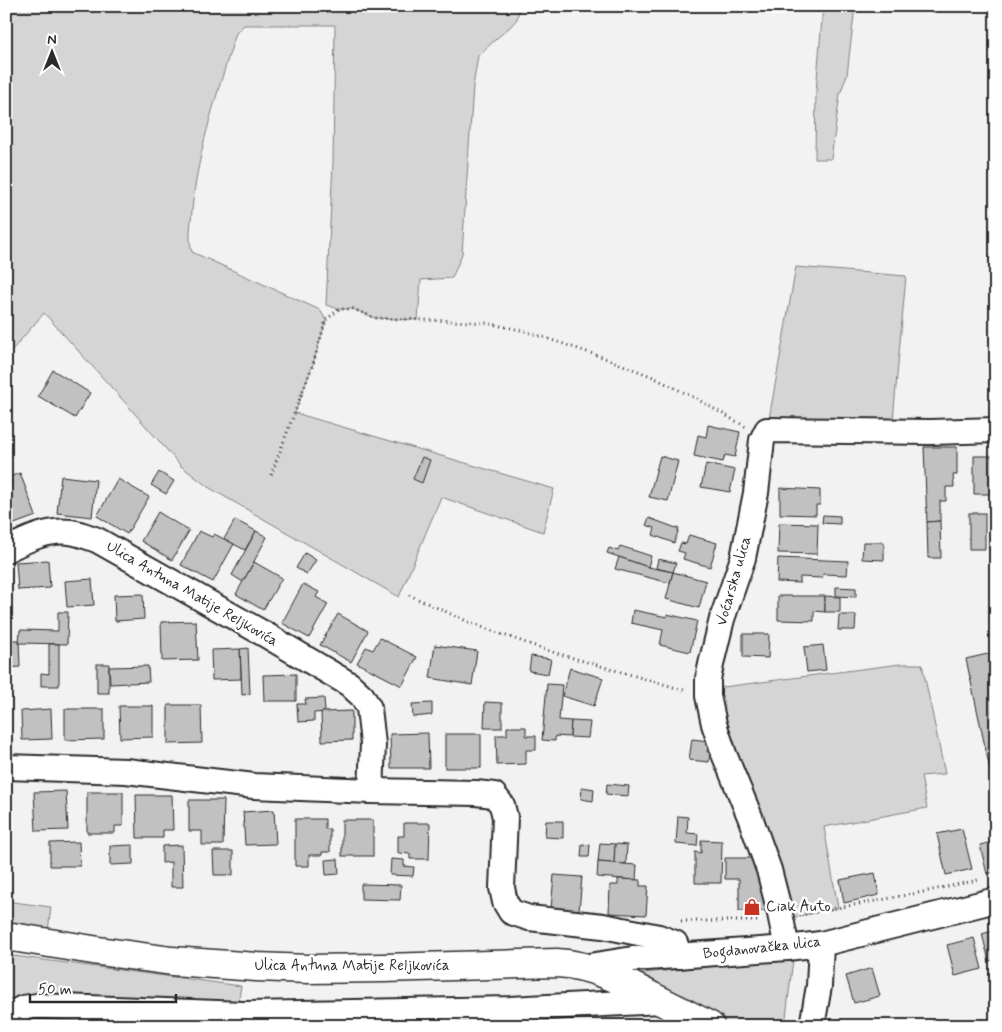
<svg xmlns="http://www.w3.org/2000/svg" width="1002" height="1032" font-family="Mynerve,sans-serif">
<rect width="100%" height="100%" fill="#f2f2f2"/>
<filter id="ink" filterUnits="userSpaceOnUse"><feTurbulence type="fractalNoise" baseFrequency=".02" numOctaves="2"/><feDisplacementMap in="SourceGraphic" scale="10" xChannelSelector="R" yChannelSelector="G"/><feConvolveMatrix kernelMatrix="1 2 1 2 8 2 1 2 1" color-interpolation-filters="sRGB"/></filter>
<g filter="url(#ink)">
<g fill="#d5d5d5" stroke="#808080">
<path d="M6,6H520L517,19L510,27L497,38L478,56L473,86L462,254L452,278L421,280L418,320L375,318L353,309H339L326,305L333,162L335,25H244L236,33C218,91 198,149 192,210C191,225 188,237 192,252L320,310L326,320L313,364L295,413L554,489L543,532L441,497L399,597L208,487L181,466L121,398L44,313L6,357Z"/>
<path d="M823,6H855L847,75L840,94L831,159H815L816,91Z"/>
<path d="M796,267L906,276L892,431L767,430Z"/>
<path d="M900,664H922L945,774L921,776L927,808L824,827L838,908L781,920L708,689Z"/>
<path d="M6,901L51,907L48,931L6,925Z"/>
<path d="M6,955L241,986L237,1010L37,1006L6,1026Z"/>
<path d="M793,959L785,1026H725L642,983L640,976L643,973Z"/>
</g>
<g fill="#c1c1c1" stroke="#2b2b2b">
<path d="M53,370L90,393L75,418L38,396Z"/>
<path d="M708,425L740,432L735,457L725,455L723,462L694,456L698,435L706,437Z"/>
<path d="M924,447H957V475H953L954,487H946V501H940V521L927,522Z"/>
<path d="M660,456L678,461L668,501L649,497Z"/>
<path d="M974,456H996V499H992V494H974Z"/>
<path d="M422,457L430,460L422,483L413,479Z"/>
<path d="M706,464L735,470L730,492L701,487Z"/>
<path d="M159,472L174,481L166,494L151,485Z"/>
<path d="M20,473L36,516L6,527V486L12,484L9,477Z"/>
<path d="M61,476L96,480L92,517L57,513Z"/>
<path d="M118,479L149,497L127,534L97,516Z"/>
<path d="M780,488L820,490V505H816V515L780,514Z"/>
<path d="M158,512L189,531L172,560L141,541Z"/>
<rect x="969" y="513" width="16" height="36"/>
<path d="M823,515L840,516V524L822,523Z"/>
<path d="M649,518L679,529L674,543L653,535L655,528L646,525Z"/>
<path d="M235,520L256,531L245,550L224,539Z"/>
<path d="M940,521L941,558H928L927,522Z"/>
<path d="M779,523L818,524L817,554L778,553Z"/>
<path d="M199,531L212,537L214,534L234,544L213,582L181,565Z"/>
<path d="M256,531L267,537L243,582L232,575Z"/>
<path d="M689,535L717,543L710,567L683,559L685,553L678,551L681,543L686,544Z"/>
<path d="M863,542H884V560L862,559Z"/>
<path d="M620,546L651,556L648,567L607,553L609,548L618,551Z"/>
<path d="M305,553L316,560L307,574L296,568Z"/>
<path d="M619,557L648,567L673,572L670,583L615,569Z"/>
<path d="M778,558L848,561L847,575L823,574L822,578L800,577V583L777,582Z"/>
<path d="M658,559L676,563L673,572L656,568Z"/>
<path d="M48,560L50,588L18,590L16,562Z"/>
<path d="M254,562L282,578L263,610L236,594Z"/>
<path d="M673,572L706,581L699,608L666,599Z"/>
<path d="M92,579L94,605L67,607L65,581Z"/>
<path d="M303,584L319,592L316,597L328,604L309,638L282,623Z"/>
<path d="M836,587L856,588V597L836,596Z"/>
<path d="M143,594L144,619L115,621L114,595Z"/>
<path d="M778,596H825V612L814,611V621L778,620Z"/>
<path d="M825,596L840,597V612H825Z"/>
<path d="M633,610L667,617V614L697,621L690,652L660,645L663,630L631,623Z"/>
<path d="M58,612H68L67,644L19,643L20,630L58,631Z"/>
<path d="M338,614L368,631L351,662L320,645Z"/>
<path d="M839,615H856L855,630H838Z"/>
<path d="M196,621L198,660L162,661L161,622Z"/>
<path d="M743,634H769L768,658L743,657Z"/>
<path d="M380,638L417,657L402,686L357,663L366,647L373,650Z"/>
<path d="M6,640H19L20,667L6,668Z"/>
<path d="M49,644H59V686H41V673L49,674Z"/>
<path d="M435,645L477,651L472,685L430,678Z"/>
<path d="M823,645L826,670L807,672L804,647Z"/>
<path d="M248,648L250,694L242,695L240,649Z"/>
<path d="M240,649L241,679L212,680L211,650Z"/>
<path d="M996,652V773L991,774L966,659Z"/>
<path d="M531,656L551,659L548,674L529,671Z"/>
<rect x="97" y="664" width="12" height="29"/>
<path d="M148,666L149,682L110,684L109,667Z"/>
<path d="M570,668L603,678L594,706L562,696Z"/>
<path d="M296,674V701H264L263,675Z"/>
<path d="M547,684L562,685L559,720L571,721L570,737L555,736V741L542,740Z"/>
<path d="M324,698L325,712L314,713V721L298,722L297,704H306L305,699Z"/>
<path d="M485,702L502,703V728H484Z"/>
<path d="M432,703V715L413,717L412,704Z"/>
<path d="M168,705H201L202,743L168,744Z"/>
<path d="M119,706H153V737L120,738Z"/>
<path d="M51,709L52,739L22,740L21,711Z"/>
<path d="M65,709H104V739L65,740Z"/>
<path d="M352,711V740L322,741L321,712Z"/>
<path d="M571,721L590,722L588,738L570,737Z"/>
<path d="M507,727H526V736H536V750H526V764L497,765L496,735H507Z"/>
<path d="M428,733L429,768H391L390,734Z"/>
<rect x="445" y="734" width="36" height="34"/>
<path d="M692,739L709,741L707,752H710L709,762L689,760Z"/>
<path d="M607,784L629,786L628,796L606,794Z"/>
<path d="M582,787L594,789L593,801L581,799Z"/>
<path d="M66,791L68,830L36,831L34,792Z"/>
<path d="M87,792H123V826H115V833H87Z"/>
<path d="M136,795H172L173,830H163V838H137Z"/>
<path d="M189,800H224L223,845H202V831H189Z"/>
<path d="M274,810L276,844L245,845L243,812Z"/>
<path d="M678,816L688,817L687,833L698,834L697,846L676,844Z"/>
<path d="M295,819H325V829H330V852H322V855H309V866H295Z"/>
<rect x="342" y="820" width="31" height="36"/>
<path d="M546,821H563V838L545,837Z"/>
<path d="M404,823H430L429,859H410V854L398,853V836H404Z"/>
<path d="M962,829L972,869L946,875L937,834Z"/>
<path d="M701,840L722,841L721,883H695V852L701,853Z"/>
<path d="M996,841V872L987,874L980,845Z"/>
<path d="M79,842L80,866H50V843Z"/>
<path d="M600,843L615,844L614,863L598,862Z"/>
<path d="M582,844L590,845L589,857H581Z"/>
<path d="M615,844L627,845L626,864L614,863Z"/>
<path d="M133,845V864L110,865V846Z"/>
<path d="M182,845L183,887H171V862L162,863V846Z"/>
<path d="M213,851H233V875H214Z"/>
<path d="M725,858H759L767,874V911H739V879H725Z"/>
<path d="M338,859L339,874L326,875L325,860Z"/>
<path d="M391,859L404,860V866L414,867L413,876L390,875Z"/>
<path d="M598,862L637,865L636,880L597,877Z"/>
<path d="M875,873L879,895L844,903L840,880Z"/>
<path d="M554,875L582,877L579,911L551,909Z"/>
<path d="M618,879L640,880V886H648L646,915L609,913L610,885H618Z"/>
<path d="M361,884L401,885L400,900L361,899Z"/>
<path d="M996,930V959L989,961L982,934Z"/>
<path d="M974,938L982,969L955,976L947,945Z"/>
<path d="M872,968L880,996L854,1003L846,976Z"/>
</g>
<g fill="none" stroke-linecap="round" stroke-linejoin="round">
<g stroke="#2b2b2b" stroke-width="28">
<g id="minor">
<path d="M6,550C26,540 47,529 70,532C79,533 88,537 97,540L266,635L349,684L362,696L369,708L373,744L371,791"/>
<path d="M6,767L126,771L254,786L371,791L476,793L494,795L502,805L505,817L502,888L505,902L511,912L529,918L603,926L659,937L675,943L680,956"/>
<path d="M787,948L779,909L769,870L750,817L724,754L714,724L708,696V679L712,660L722,619L743,558L756,493L762,440L767,430L931,432L996,430"/>
<path d="M583,967L633,959L787,948L821,944L996,900"/>
<path d="M10,1026L15,1012L23,1008L37,1006L243,1014L510,1009L661,1001"/>
<path d="M812,1026L819,986L821,944"/>
</g>
</g>
<g stroke="#2b2b2b" stroke-width="31">
<path id="secondary" d="M6,936L99,951L172,961L257,967L308,969L383,968L557,963C592,965 621,980 651,996C671,1006 691,1016 710,1026"/>
</g>
<g stroke="#2b2b2b" stroke-width="3" stroke-dasharray="1 4" stroke-linecap="butt">
<path d="M271,475L313,364L326,320L339,309H353L375,318L453,321L487,323L525,331L602,357L651,376L695,398L746,427"/>
<path d="M409,595L471,623L498,633L549,651L687,691"/>
<path d="M800,915L923,892L978,880"/>
<path d="M681,921H760"/>
</g>
<use href="#minor" stroke="#fff" stroke-width="24"/>
<use href="#secondary" stroke="#fff" stroke-width="28"/>
</g>
</g>
<defs>
<g id="shop-bare" transform="scale(1.35)"><path d="M-5-2.5h2.3a2.7 3.5 0 0 1 5.4 0H5L5.5 6h-11ZM-1.5-2.5h3a1.5 2.3 0 0 0-3 0Z" fill="#c8321e" stroke="#fff" stroke-width="2.5" paint-order="stroke"/></g>
</defs>
<g fill-rule="evenodd">
<use href="#shop-bare" x="752" y="907"/>
</g>
<g text-anchor="middle" dominant-baseline="central" stroke-width="5" stroke-linejoin="round" paint-order="stroke">
<g font-size="15" fill="#2b2b2b" stroke="#fff">
<text transform="translate(734 581) rotate(-74)">Voćarska ulica</text>
<text transform="translate(192 594) rotate(30)">Ulica Antuna Matije Reljkovića</text>
<text transform="translate(762 948) rotate(-6)">Bogdanovačka ulica</text>
<text x="352" y="966">Ulica Antuna Matije Reljkovića</text>
</g>
<g font-size="15" fill="#2b2b2b" stroke="#fff" text-anchor="start">
<text x="766" y="907">Ciak Auto</text>
</g>
</g>
<rect width="1002" height="1032" fill="none" stroke="#fff" stroke-width="25"/>
<rect x="12" y="12" width="977" height="1007" fill="none" stroke="#2b2b2b" stroke-width="2" filter="url(#ink)"/>
<g transform="translate(52 52)" stroke="#ffffff" stroke-width="4" paint-order="stroke">
<path d="M0-4L9 19L0 12L-9 19Z" fill="#2b2b2b"/>
<text y="-8" font-size="14" font-weight="bold" text-anchor="middle" fill="#2b2b2b">N</text>
</g>
<path d="M30 994v8h146v-8" fill="none" stroke="#2b2b2b" stroke-width="2.5"/>
<text x="38" y="994" font-size="15" fill="#2b2b2b" stroke="#ffffff" stroke-width="4" paint-order="stroke">50 m</text>
</svg>
